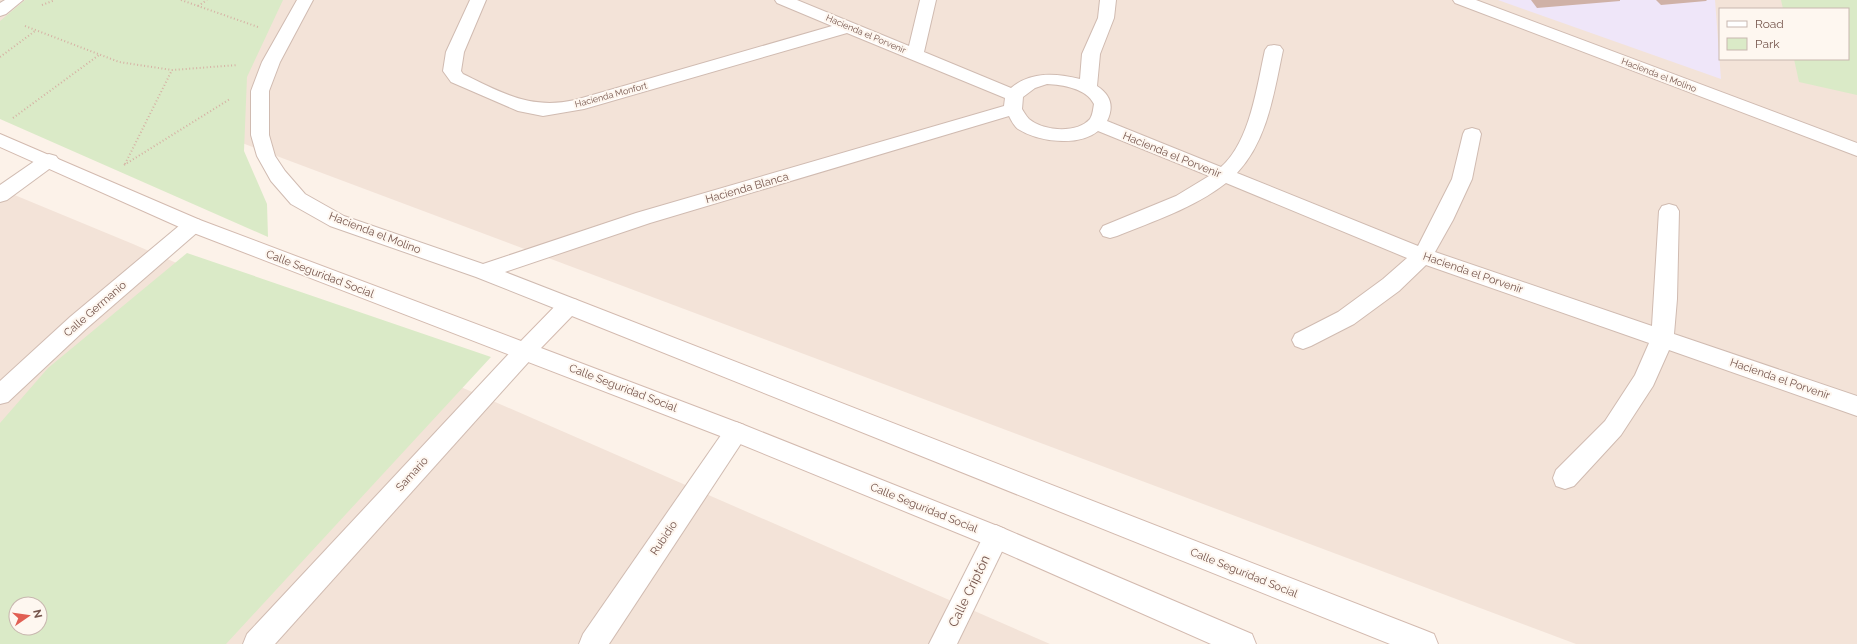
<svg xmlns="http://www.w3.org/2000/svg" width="1857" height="644" font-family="Raleway,sans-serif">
<rect width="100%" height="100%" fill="#fcf2e9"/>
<g fill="#f3e3d8" fill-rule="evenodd">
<path d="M0,0H1857V644H1576L0,52ZM1720,9H1848V59H1720Z"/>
<path d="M0,189L133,244L1050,644H0ZM16,604H40V628H16Z"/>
</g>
<path fill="#efe6f9" d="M1498,0H1715L1721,79Z"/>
<g fill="#daeac7" fill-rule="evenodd">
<path d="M25,0H283L247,77L244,151L267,204L268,237L0,119V21Z"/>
<path d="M1781,0H1857V95L1799,82L1794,59H1848V9H1783Z"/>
<path d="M187,253L491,357L226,644H0V423L48,368ZM16,604H40V628H16Z"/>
</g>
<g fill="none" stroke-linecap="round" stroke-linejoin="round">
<g stroke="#d0bbb1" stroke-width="2">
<g id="street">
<path d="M5,0H23L6,14L0,16V3Z"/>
<path d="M297,0H313L280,62L269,91V135L275,156L285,171L305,194L344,216L483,264L636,213L1004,106L1005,98L847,33L584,109L543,116L518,111L451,82L443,71L446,52L470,0H486L464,52L461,71L463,74C502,93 531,110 575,100L832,26L777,3L775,0H797L909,46L920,0H936L924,52L1011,88C1031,71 1056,73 1080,79L1082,54L1098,18L1100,0H1116L1114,18L1100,54L1097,86C1111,95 1114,107 1107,121L1221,167C1250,142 1257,86 1265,50L1268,46L1274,45L1280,46L1283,50C1274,92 1268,140 1237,173L1418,246L1452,179L1463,134L1465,130L1472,128L1479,130L1481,134L1472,179L1453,220L1435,252L1652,326L1659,211L1662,206L1669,204L1676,206L1679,211L1677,299L1674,334L1857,396V416L1669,350L1653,386L1621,435L1574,486L1565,489L1556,486L1553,478L1556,470L1605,421L1635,375L1649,343L1426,265L1399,291L1354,324L1311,346L1303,349L1295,346L1292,340L1295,334L1338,312L1383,279L1407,258L1226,183C1194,208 1154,221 1117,236L1110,238L1103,236L1100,231L1103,226L1176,196L1209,176L1098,131C1079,147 1038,142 1018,129C1014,126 1011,120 1009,116L650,223L505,272L577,300L580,306L577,312L569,314L476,277L330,226L291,204L271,181L257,156L251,135V91L262,62ZM1047,84C1063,85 1086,88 1094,104C1093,109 1093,114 1090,119C1077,134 1043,131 1029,119C1026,116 1024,112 1022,109L1023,97L1035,88Z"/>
<path d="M1453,0H1476L1857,143V156L1455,3Z"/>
<path d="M49,154L56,156L59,160L56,164L7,200L0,202V185L42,156Z"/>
<path d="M193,218L200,220L203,225L200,230L86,329L8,402L0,404V381L70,317L186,220Z"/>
<path d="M525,342L533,345L536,351L533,357L275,644H243L247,634L517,345Z"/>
<path d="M736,422L744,425L748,432L744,439L609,644H579L583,634L728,425Z"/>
<path d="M996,525L1005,529L1009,537L957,644H929L987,529Z"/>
</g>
</g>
<g stroke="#d3baaf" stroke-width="2">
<path id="secondary" d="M0,134L200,220L521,341L561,300L569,298L577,300L1424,630L1434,634L1438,644H1390L572,316L541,348L744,425L1005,529L1252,634L1256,644H1211L987,545L728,439L186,230L0,147Z"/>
</g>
<g stroke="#d6b1a4" stroke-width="2" stroke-dasharray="1 2.5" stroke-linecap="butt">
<path d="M181,0L258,27"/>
<path d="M42,5L55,0"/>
<path d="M198,6L207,0"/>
<path d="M25,26L119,62L172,70L238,65"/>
<path d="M0,57L35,31"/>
<path d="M13,118L99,55"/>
<path d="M125,164L172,70"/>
<path d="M124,165L230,99"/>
</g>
<use href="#street" fill="#fff" fill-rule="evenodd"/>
<use href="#secondary" fill="#fff" fill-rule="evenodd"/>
</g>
<g fill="#cfb1a7">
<path d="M1531,0H1620V1L1537,8Z"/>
<path d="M1656,0H1707L1706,1L1661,5Z"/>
</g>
<g text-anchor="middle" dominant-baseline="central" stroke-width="4" stroke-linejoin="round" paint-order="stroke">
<g font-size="9" fill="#76564d" stroke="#fef7f0">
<text transform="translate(866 34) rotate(23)">Hacienda el Porvenir</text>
<text transform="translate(1659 75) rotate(21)">Hacienda el Molino</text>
<text transform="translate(611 95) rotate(-15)">Hacienda Monfort</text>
</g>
<g font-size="11" fill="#76564d" stroke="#fef7f0">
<text transform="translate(1172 155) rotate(22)">Hacienda el Porvenir</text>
<text transform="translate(747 188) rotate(-16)">Hacienda Blanca</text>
<text transform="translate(375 233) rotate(21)">Hacienda el Molino</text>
<text transform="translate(1473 273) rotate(19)">Hacienda el Porvenir</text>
<text transform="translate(320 274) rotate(21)">Calle Seguridad Social</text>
<text transform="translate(95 309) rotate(-41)">Calle Germanio</text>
<text transform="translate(1780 379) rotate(19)">Hacienda el Porvenir</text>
<text transform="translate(623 388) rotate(21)">Calle Seguridad Social</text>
<text transform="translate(412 474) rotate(-48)">Samario</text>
<text transform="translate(924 508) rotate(22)">Calle Seguridad Social</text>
<text transform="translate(664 538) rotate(-56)">Rubidio</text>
<text transform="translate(1244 573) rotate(22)">Calle Seguridad Social</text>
</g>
<g font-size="13" fill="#76564d" stroke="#fef7f0">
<text transform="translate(969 591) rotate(-64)">Calle Criptón</text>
</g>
</g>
<rect x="1719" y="8" width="130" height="52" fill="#fef7f0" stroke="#c8b7af"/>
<rect x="1727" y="21" width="20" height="6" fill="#ffffff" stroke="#c8b7af"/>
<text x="1755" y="28" font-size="12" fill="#76564d">Road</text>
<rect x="1727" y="38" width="20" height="12" fill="#daeac7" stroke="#c8b7af"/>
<text x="1755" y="48" font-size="12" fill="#76564d">Park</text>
<g transform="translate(28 616) rotate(77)"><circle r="19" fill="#fef7f0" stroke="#c8b7af"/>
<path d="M0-3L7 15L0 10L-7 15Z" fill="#e15f53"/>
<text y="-6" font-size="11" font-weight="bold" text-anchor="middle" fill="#76564d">N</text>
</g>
</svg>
